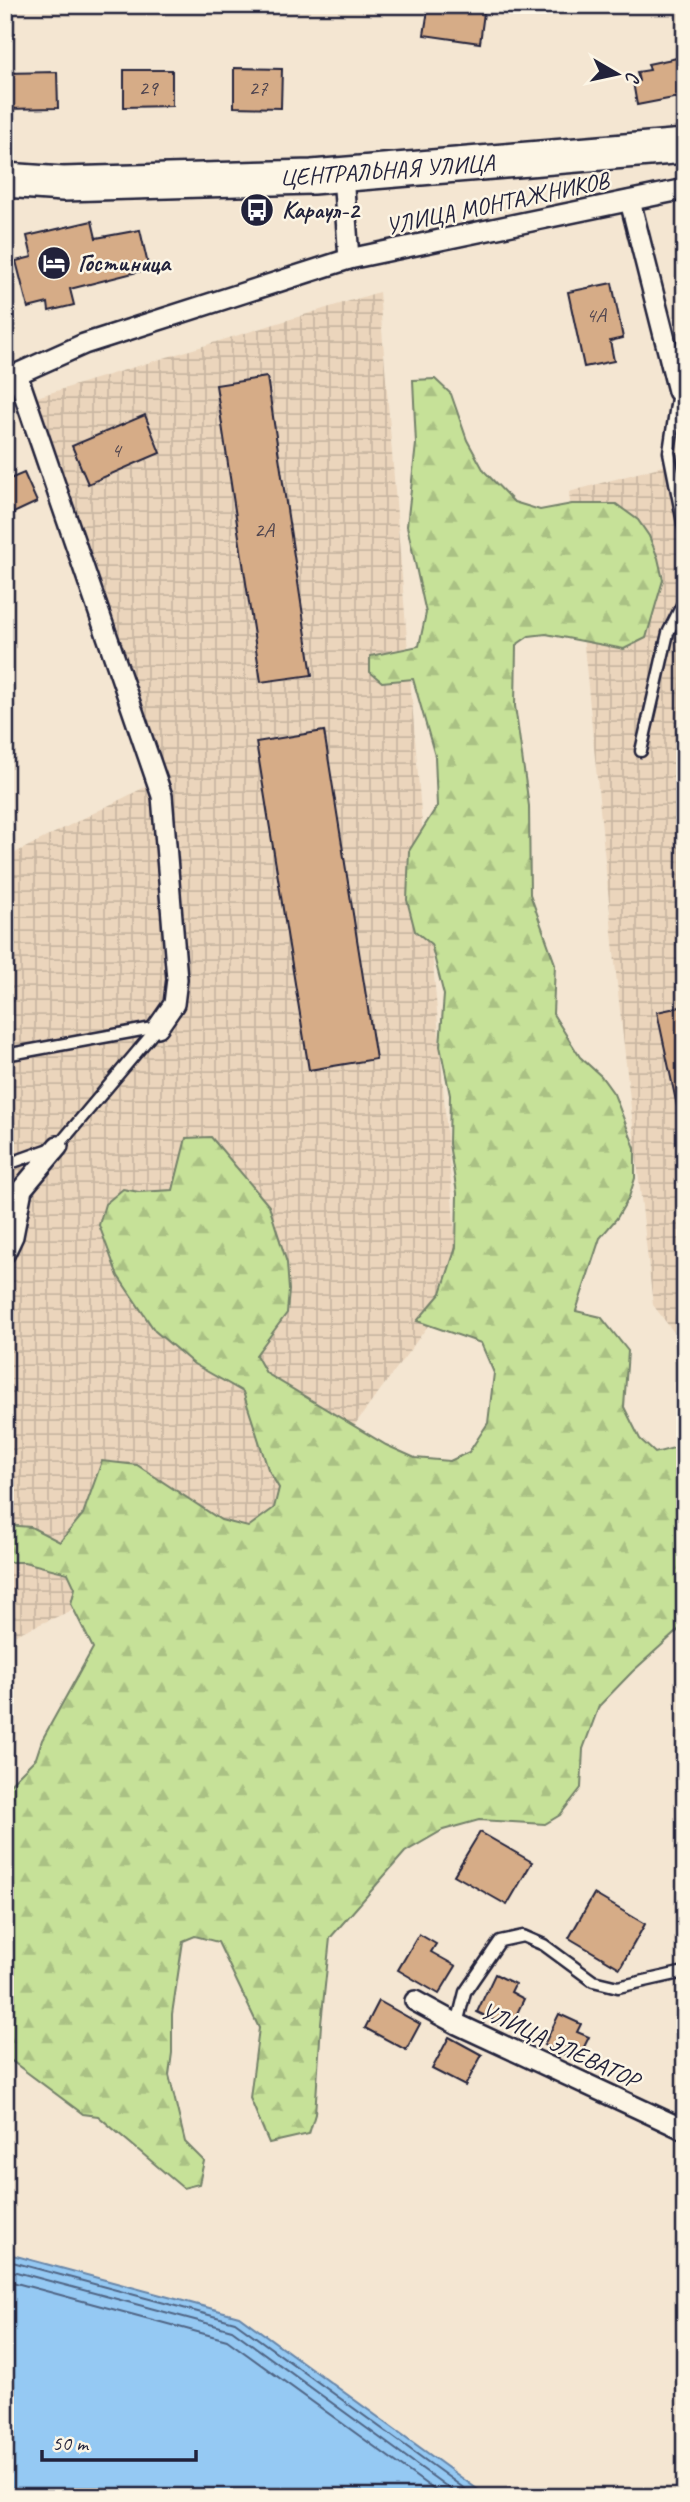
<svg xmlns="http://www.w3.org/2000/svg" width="690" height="2502" font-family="Caveat,sans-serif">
<defs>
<pattern id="industrial-grid" width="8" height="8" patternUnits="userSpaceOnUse" patternTransform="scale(1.75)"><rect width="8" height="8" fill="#ebd5bc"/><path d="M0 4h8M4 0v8" fill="none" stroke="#c9b7a2"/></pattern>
<pattern id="forest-firs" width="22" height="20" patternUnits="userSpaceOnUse" patternTransform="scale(1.75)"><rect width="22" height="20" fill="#c6e198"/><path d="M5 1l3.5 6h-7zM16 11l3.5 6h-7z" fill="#aac184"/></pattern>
</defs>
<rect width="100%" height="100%" fill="#f4e6d2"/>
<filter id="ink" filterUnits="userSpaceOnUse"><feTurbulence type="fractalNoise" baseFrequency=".0143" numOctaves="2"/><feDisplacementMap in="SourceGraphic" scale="14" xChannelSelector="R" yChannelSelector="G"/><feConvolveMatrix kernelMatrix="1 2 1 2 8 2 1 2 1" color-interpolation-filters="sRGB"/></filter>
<g filter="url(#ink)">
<g fill="url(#industrial-grid)">
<path d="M379,292L459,1284L284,1520L5,1639V858L149,785L14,404Z"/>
<path d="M677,462L685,483V1347L653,1305L617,983L569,492Z"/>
</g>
<path fill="url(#forest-firs)" stroke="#74826a" stroke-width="2" d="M435,379L451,394L467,440L484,471L514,502L540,510L572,504H616L638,520L649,536L658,558L663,580L646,638L624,649L546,634L529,636L516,645L515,706L529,806L530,894L555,964L553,1014L580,1057L601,1076L614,1094L635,1148V1178L629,1197L617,1218L600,1238L576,1311L601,1317L628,1351L624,1407L640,1439L655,1453L685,1445V1624L632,1672L599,1706L583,1749L581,1788L560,1815L545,1824L479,1820L443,1830L405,1852L330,1938L321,2024L315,2114L309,2134L269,2143L250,2098L259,2028L218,1942L195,1936L183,1941L172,2014V2053L169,2075L185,2142L204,2161L199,2184L183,2188L98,2116L83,2114L5,2056V1789L36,1758L42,1740L93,1648L71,1604L75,1588L68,1573L24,1562H5V1525L31,1527L60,1542L83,1514L102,1461L137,1465L221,1520L248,1527L274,1508L279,1488L268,1469L243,1392L194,1364L155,1331L118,1276L99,1225L105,1204L123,1189L139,1192L173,1190L186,1138L211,1137L269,1206L287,1263L289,1290L287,1313L256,1355L266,1373L386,1445L415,1458L450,1461L469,1452L488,1423L494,1373L481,1343L417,1321L441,1293L456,1247L457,1193L449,1144L450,1095L440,1046L444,995L431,944L415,931L407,900L409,851L437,806L435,756L413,679L382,682L370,672V656L419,646L426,613L407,526L416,444L413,380Z"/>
<path fill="#95c9f3" stroke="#6786a9" stroke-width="2" d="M5,2253L239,2316L488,2497H5Z"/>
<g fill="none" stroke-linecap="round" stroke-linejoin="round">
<g stroke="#506585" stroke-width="2">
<path d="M5,2260L235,2322L476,2497"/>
<path d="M5,2269L232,2330L461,2497"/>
<path d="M5,2280L227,2340L444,2497"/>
</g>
</g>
<g fill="#d6ac87" stroke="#22223b" stroke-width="2">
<path d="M440,5H485L480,43L424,35L428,10L439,12Z"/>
<path d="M677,58L684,96L637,105L633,82L639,81L637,72L650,70L648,64Z"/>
<path d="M234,68L282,69L281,108L234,107Z"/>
<path d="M124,70H172V106L124,107Z"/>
<path d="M57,72L58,108L5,109V73Z"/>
<path d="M92,221L96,238L140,230L149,269L70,289L74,305L49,311L48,303L28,308L16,261L32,257L27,236Z"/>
<path d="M612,283L623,338L610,341L614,361L584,367L568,292Z"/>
<path d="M267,377L312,675L261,682L216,385Z"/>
<path d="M145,415L160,453L88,484L72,446Z"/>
<path d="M24,473L37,502L5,517V481Z"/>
<path d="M324,731L376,1059L309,1070L256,742Z"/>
<path d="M685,1006V1105L677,1106L657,1012Z"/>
<path d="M480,1832L532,1862L507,1905L454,1875Z"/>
<path d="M594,1894L645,1924L620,1968L569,1938Z"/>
<path d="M419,1934L436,1944L431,1952L456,1966L439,1994L398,1970Z"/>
<path d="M495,1974L515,1984L511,1992L524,1999L510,2028L477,2012Z"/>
<path d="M379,2001L420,2024L406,2050L365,2028Z"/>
<path d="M559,2014L581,2024L577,2032L589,2037L577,2061L544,2045Z"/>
<path d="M449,2037L482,2055L465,2086L432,2069Z"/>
</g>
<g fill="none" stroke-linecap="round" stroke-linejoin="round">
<g stroke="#22223b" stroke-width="15">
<g id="lane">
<path d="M678,391L669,452L685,533"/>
<path d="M680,398L685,418"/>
<path d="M641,751L668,633L685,599"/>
<path d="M5,1055L158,1027"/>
<path d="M5,1165L58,1146L158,1027"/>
<path d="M457,2024L465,1992L500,1941L523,1936L544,1945L593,1981L618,1987L680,1973L685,1975"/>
</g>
</g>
<g stroke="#22223b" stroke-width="24">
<g id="street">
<path d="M343,175L349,259"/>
<path d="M630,201L678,391"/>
<path d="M17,374L162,796L177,979L174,1004L158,1027"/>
<path d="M5,384L17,374L84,344L349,259L685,189"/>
<path d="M5,1253L13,1236L22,1189L58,1146"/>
<path d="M415,2001L457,2024L685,2130"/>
</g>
</g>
<g stroke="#22223b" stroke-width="38">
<path id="highway" d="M5,180L63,184L312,177L685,146"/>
</g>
<path stroke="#22223b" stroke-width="3.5" stroke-dasharray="7 5" stroke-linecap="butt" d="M685,1294L678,1304L677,1327L685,1329"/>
<use href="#lane" stroke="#fcf5e5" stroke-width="10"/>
<use href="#street" stroke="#fcf5e5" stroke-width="19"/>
<use href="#highway" stroke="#fcf5e5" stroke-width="33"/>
</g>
</g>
<defs>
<g id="bus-disc" transform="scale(1.75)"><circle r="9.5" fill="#22223b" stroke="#fcf5e5"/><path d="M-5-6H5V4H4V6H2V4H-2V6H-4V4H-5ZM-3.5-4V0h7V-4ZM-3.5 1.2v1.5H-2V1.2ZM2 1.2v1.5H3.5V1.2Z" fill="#fff"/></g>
<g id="hotel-disc" transform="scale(1.75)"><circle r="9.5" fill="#22223b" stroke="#fcf5e5"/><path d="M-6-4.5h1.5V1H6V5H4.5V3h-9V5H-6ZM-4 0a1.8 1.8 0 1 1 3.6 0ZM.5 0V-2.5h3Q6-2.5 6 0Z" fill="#fff"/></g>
</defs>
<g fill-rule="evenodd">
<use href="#bus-disc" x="257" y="210"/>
<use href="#hotel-disc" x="54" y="263"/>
</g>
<g text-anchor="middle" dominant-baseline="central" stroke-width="5" stroke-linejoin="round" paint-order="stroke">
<g font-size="21" fill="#4f444e">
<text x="148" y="88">29</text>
<text x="258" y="88">27</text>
<text x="596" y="315">4А</text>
<text x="116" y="450">4</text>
<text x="264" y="530">2А</text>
</g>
<g font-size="24" fill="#22223b" stroke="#fcf5e5">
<text transform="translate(387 170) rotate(-4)">ЦЕНТРАЛЬНАЯ УЛИЦА</text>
<text transform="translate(497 203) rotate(-12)">УЛИЦА МОНТАЖНИКОВ</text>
<text transform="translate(560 2045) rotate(25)">УЛИЦА ЭЛЕВАТОР</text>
</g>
<g font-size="24" font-weight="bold" fill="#22223b" stroke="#fcf5e5" text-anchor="start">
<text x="282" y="210">Караул-2</text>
<text x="78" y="263">Гостиница</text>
</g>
</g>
<rect width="690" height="2502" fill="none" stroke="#fcf5e5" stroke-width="28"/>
<rect x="14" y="14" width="662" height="2474" fill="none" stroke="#22223b" stroke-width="2.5" filter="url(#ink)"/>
<g transform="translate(617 74) rotate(99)" stroke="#fcf5e5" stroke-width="5" paint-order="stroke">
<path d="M0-5L12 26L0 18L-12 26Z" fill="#22223b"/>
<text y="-10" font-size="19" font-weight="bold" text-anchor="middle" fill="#22223b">С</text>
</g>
<path d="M42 2450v10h154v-10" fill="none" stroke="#22223b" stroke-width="3.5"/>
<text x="52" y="2450" font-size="21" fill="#22223b" stroke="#fcf5e5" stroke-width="5" paint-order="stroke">50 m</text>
</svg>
